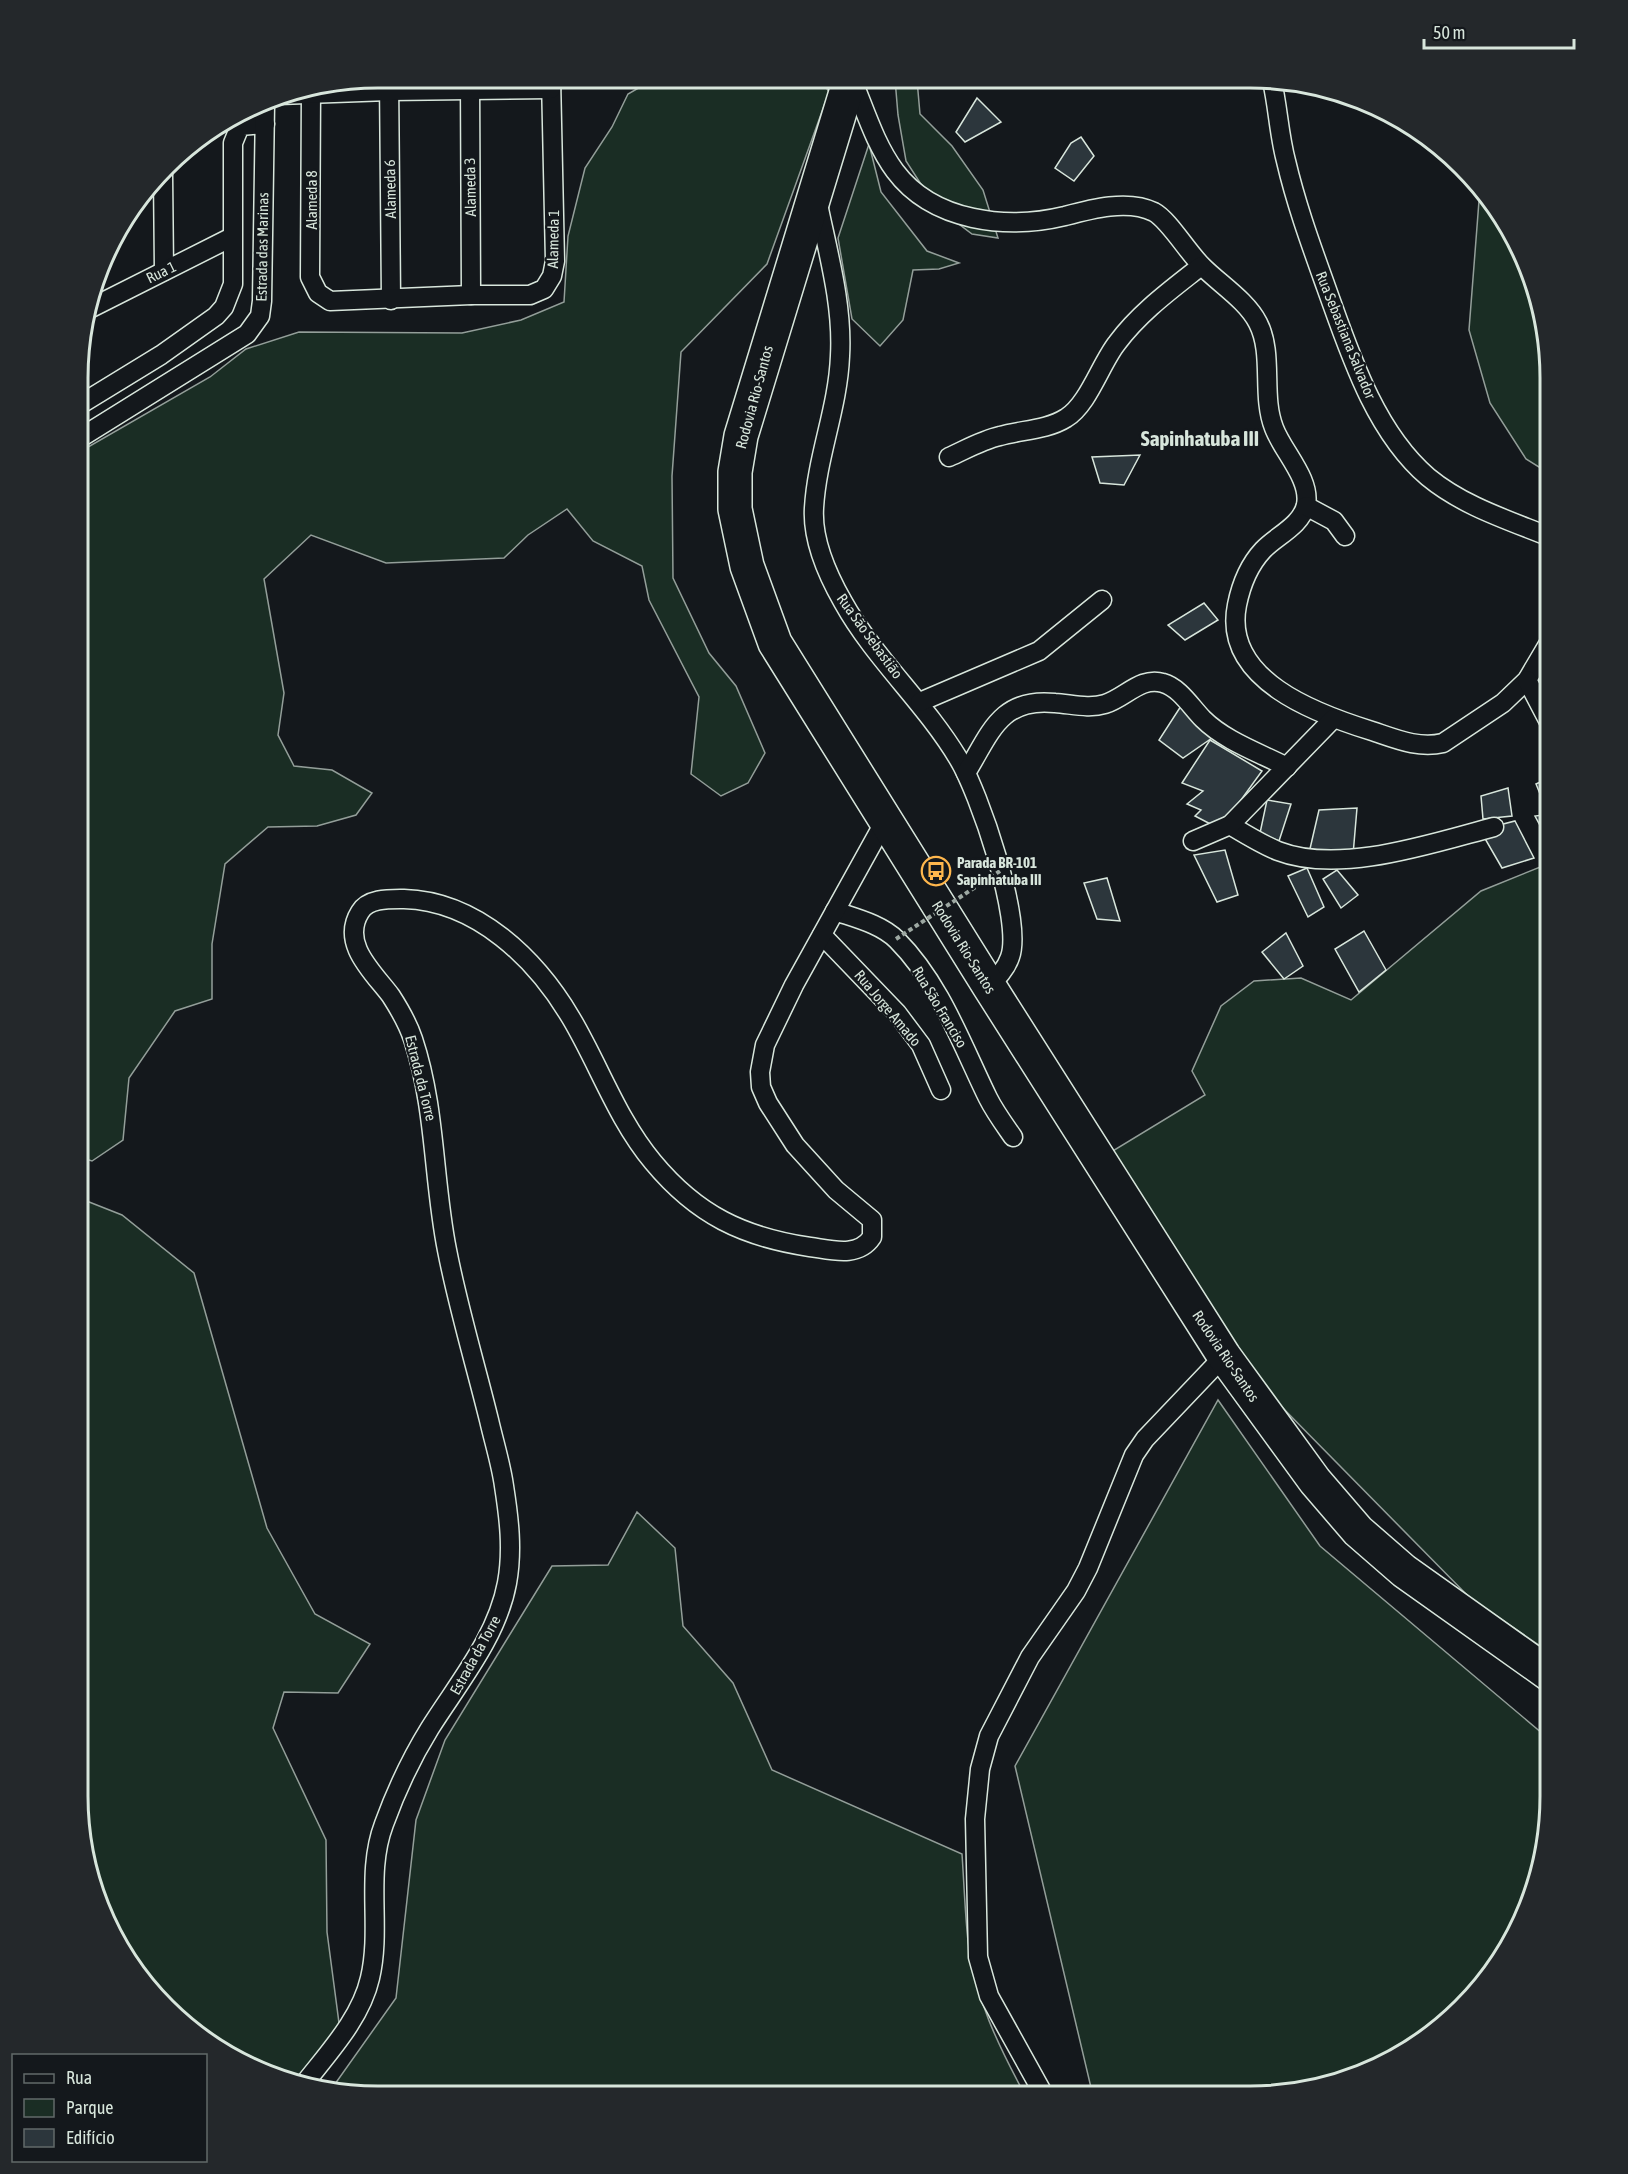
<svg xmlns="http://www.w3.org/2000/svg" width="1628" height="2174" font-family="'Asap Condensed',sans-serif">
<rect width="100%" height="100%" fill="#14181c"/>
<g fill="#1a2d24" stroke="#939e99" stroke-width="1.5">
<path d="M654,79H821L829,92L767,264L681,352L672,476L673,578L709,653L736,686L765,753L748,783L721,796L691,774L699,697L649,600L642,566L593,541L567,509L528,535L504,558L386,563L311,535L264,579L284,693L278,735L294,766L332,770L372,793L356,815L317,826L268,827L225,864L212,944V999L175,1011L129,1078L123,1140L92,1161L79,1157L80,470L88,447L210,377L246,349L299,332L462,333L521,320L564,302L568,236L585,168L612,127L628,94Z"/>
<path d="M895,79L917,80L920,114L952,146L983,190L998,238L972,234L935,206L906,161L898,115Z"/>
<path d="M869,144L881,192L927,251L959,263L939,269L913,270L903,320L880,346L852,319L838,238Z"/>
<path d="M1480,188C1493,207 1508,225 1519,245C1555,314 1550,398 1550,474L1526,459L1490,403L1469,330Z"/>
<path d="M1550,863L1549,1652L1470,1598L1273,1398L1156,1227L1111,1152L1205,1095L1192,1071L1221,1006L1254,981L1301,978L1351,1000L1481,891Z"/>
<path d="M79,1198L122,1215L194,1273L267,1528L315,1614L370,1644L338,1693L284,1692L273,1728L326,1840L327,1932L341,2038L303,2084C290,2080 276,2078 263,2073C181,2039 110,1959 88,1873C82,1848 81,1821 78,1796Z"/>
<path d="M1218,1400L1320,1546L1549,1739V1815L1534,1892L1500,1962L1448,2021L1383,2065L1327,2086L1250,2096H1093L1015,1766Z"/>
<path d="M637,1512L675,1548L683,1626L733,1683L772,1770L962,1854C964,1883 965,1913 968,1941C974,1996 999,2047 1025,2095L340,2093L330,2091L396,1998L416,1820L445,1740L552,1566L608,1565Z"/>
</g>
<g fill="#2c363c" stroke="#d8e6dc" stroke-width="1.5">
<path d="M977,98L1001,122L965,142L956,132Z"/>
<path d="M1081,137L1094,156L1074,181L1055,168L1071,143Z"/>
<path d="M1140,455L1124,485L1100,483L1092,457Z"/>
<path d="M1204,603L1218,620L1185,640L1168,625Z"/>
<path d="M1181,706L1212,738L1183,758L1159,740Z"/>
<path d="M1210,740L1262,771L1220,829L1195,816L1201,810L1187,804L1203,791L1182,783Z"/>
<path d="M1550,778V810L1547,811L1536,784Z"/>
<path d="M1508,788L1512,816L1483,819L1481,796Z"/>
<path d="M1267,800L1291,804L1279,841L1260,833Z"/>
<path d="M1357,808L1353,855L1309,853L1319,810Z"/>
<path d="M1550,814V844L1535,816Z"/>
<path d="M1515,821L1534,858L1502,868L1480,830Z"/>
<path d="M1225,850L1238,895L1217,902L1194,855Z"/>
<path d="M1307,868L1324,907L1308,917L1288,876Z"/>
<path d="M1337,870L1358,895L1341,908L1323,879Z"/>
<path d="M1107,878L1120,921L1097,919L1084,883Z"/>
<path d="M1364,931L1386,970L1359,992L1335,949Z"/>
<path d="M1286,933L1303,966L1284,979L1262,952Z"/>
</g>
<g fill="none" stroke-linecap="round" stroke-linejoin="round">
<g stroke="#d8e6dc" stroke-width="21">
<g id="street">
<path d="M389,78L391,300"/>
<path d="M852,79C865,110 875,144 895,171C933,222 1007,230 1065,216C1091,209 1128,199 1154,212C1169,220 1188,253 1203,267C1220,284 1247,301 1258,323C1274,354 1261,395 1274,428C1283,452 1311,479 1306,505C1301,526 1276,536 1263,550C1249,565 1241,585 1237,605C1222,680 1317,714 1372,731C1396,739 1419,749 1443,743L1503,703L1527,680L1550,641"/>
<path d="M470,80L471,295"/>
<path d="M1272,81C1278,107 1279,135 1286,161C1296,204 1311,245 1326,287C1349,351 1374,431 1428,477C1463,506 1508,520 1550,537"/>
<path d="M311,89L310,277L318,293L330,301L471,295H530L544,289L552,276L555,261L551,78"/>
<path d="M279,95L389,91L551,89"/>
<path d="M163,174L164,271"/>
<path d="M818,204C828,253 843,305 840,356C838,408 817,456 814,508C812,540 827,574 843,602C874,658 925,703 958,758C979,792 1023,921 1010,957C1006,969 997,978 989,986"/>
<path d="M91,308L232,237"/>
<path d="M81,404L161,355L216,316L224,307L233,284V143L240,126L265,124"/>
<path d="M80,438L247,334L260,316L262,301L265,104"/>
<path d="M949,457C965,450 982,440 1000,436C1021,430 1047,430 1066,418C1088,405 1101,363 1117,343C1140,312 1172,289 1201,266"/>
<path d="M1306,506L1334,521L1345,536"/>
<path d="M1527,680L1550,724"/>
<path d="M920,702L1039,651L1102,600"/>
<path d="M966,773C990,734 1000,697 1055,703C1071,704 1089,709 1105,704C1125,698 1141,676 1163,683C1179,687 1192,708 1203,719C1225,741 1260,753 1287,767"/>
<path d="M1230,825C1245,834 1261,844 1278,851C1340,875 1433,843 1494,827"/>
<path d="M1193,841L1230,825L1333,719"/>
<path d="M835,911C855,918 881,924 897,940C940,983 962,1045 988,1098C995,1112 1004,1124 1013,1137"/>
<path d="M822,935L897,1013L921,1045L941,1090"/>
<path d="M304,2084C329,2052 361,2018 370,1978C382,1927 365,1874 384,1824C396,1791 412,1757 430,1728C459,1682 497,1637 507,1583C513,1550 509,1518 504,1486C501,1464 494,1442 489,1420C475,1363 458,1307 447,1250C433,1180 436,1108 413,1039C408,1024 400,1010 391,996C374,973 340,944 360,912C368,898 390,899 404,899C477,901 536,959 571,1018C599,1065 617,1119 653,1162C697,1215 743,1237 810,1247C832,1250 858,1258 872,1237V1220L836,1190L795,1145L768,1103L761,1087L760,1072L765,1045L794,985L886,819"/>
<path d="M1044,2095L989,1996L978,1957L975,1819L980,1769L989,1736L1030,1657L1076,1591L1088,1568L1134,1455L1145,1439L1224,1356"/>
</g>
</g>
<g stroke="#d8e6dc" stroke-width="36">
<path id="highway" d="M850,79L741,436L735,472V509L747,566L775,643L989,986L1224,1356L1315,1481L1358,1531L1404,1571L1549,1674"/>
</g>
<use href="#street" stroke="#14181c" stroke-width="18"/>
<use href="#highway" stroke="#14181c" stroke-width="33"/>
<path stroke="#9da8a2" stroke-width="4" stroke-dasharray="4.5 3" stroke-linecap="butt" d="M896,939L1000,871"/>
</g>
<defs>
<g id="bus-ring" transform="scale(1.5)"><circle r="9.5" fill="#14181c" stroke="#ffb74d" stroke-width="1.5"/><path d="M-5-6H5V4H4V6H2V4H-2V6H-4V4H-5ZM-3.5-4V0h7V-4ZM-3.5 1.2v1.5H-2V1.2ZM2 1.2v1.5H3.5V1.2Z" fill="#ffb74d"/></g>
</defs>
<g fill-rule="evenodd">
<use href="#bus-ring" x="936" y="871"/>
</g>
<g text-anchor="middle" dominant-baseline="central" stroke-width="4.5" stroke-linejoin="round" paint-order="stroke">
<g font-size="15" fill="#d8e6dc" stroke="#14181c">
<text transform="translate(470 187) rotate(-91)">Alameda 3</text>
<text transform="translate(390 189) rotate(-91)">Alameda 6</text>
<text transform="translate(311 200) rotate(-90)">Alameda 8</text>
<text transform="translate(553 239) rotate(-89)">Alameda 1</text>
<text transform="translate(262 247) rotate(-89)">Estrada das Marinas</text>
<text transform="translate(161 272) rotate(-26)">Rua 1</text>
<text transform="translate(1346 335) rotate(68)">Rua Sebastiana Salvador</text>
<text transform="translate(754 397) rotate(-75)">Rodovia Rio-Santos</text>
<text transform="translate(870 636) rotate(54)">Rua São Sebastião</text>
<text transform="translate(964 947) rotate(58)">Rodovia Rio-Santos</text>
<text transform="translate(940 1007) rotate(59)">Rua São Franciso</text>
<text transform="translate(888 1008) rotate(50)">Rua Jorge Amado</text>
<text transform="translate(421 1078) rotate(76)">Estrada da Torre</text>
<text transform="translate(1226 1356) rotate(56)">Rodovia Rio-Santos</text>
<text transform="translate(475 1655) rotate(-61)">Estrada da Torre</text>
</g>
<g font-size="15" font-weight="bold" fill="#d8e6dc" stroke="#14181c" text-anchor="start">
<text x="957" y="862">Parada BR-101<tspan x="957" dy="17">Sapinhatuba III</tspan></text>
</g>
<g font-size="21" font-weight="bold" fill="#d8e6dc" stroke="#14181c">
<text x="1200" y="438">Sapinhatuba III</text>
</g>
</g>
<path d="M0 0H1628V2174H0ZM378 88H1250A290 290 0 0 1 1540 378V1796A290 290 0 0 1 1250 2086H378A290 290 0 0 1 88 1796V378A290 290 0 0 1 378 88Z" fill="#24282b" fill-rule="evenodd"/>
<path fill="none" stroke="#d8e6dc" stroke-width="3" d="M378 88H1250A290 290 0 0 1 1540 378V1796A290 290 0 0 1 1250 2086H378A290 290 0 0 1 88 1796V378A290 290 0 0 1 378 88Z"/>
<rect x="12" y="2054" width="195" height="108" fill="#14181c" stroke="#626a69" stroke-width="1.5"/>
<rect x="24" y="2074" width="30" height="9" fill="#14181c" stroke="#626a69" stroke-width="1.5"/>
<text x="66" y="2084" font-size="18" fill="#d8e6dc">Rua</text>
<rect x="24" y="2099" width="30" height="18" fill="#1a2d24" stroke="#626a69" stroke-width="1.5"/>
<text x="66" y="2114" font-size="18" fill="#d8e6dc">Parque</text>
<rect x="24" y="2129" width="30" height="18" fill="#2c363c" stroke="#626a69" stroke-width="1.5"/>
<text x="66" y="2144" font-size="18" fill="#d8e6dc">Edifício</text>
<path d="M1424 39v9h150v-9" fill="none" stroke="#d8e6dc" stroke-width="3"/>
<text x="1433" y="39" font-size="18" fill="#d8e6dc" stroke="#14181c" stroke-width="4.5" paint-order="stroke">50 m</text>
</svg>
